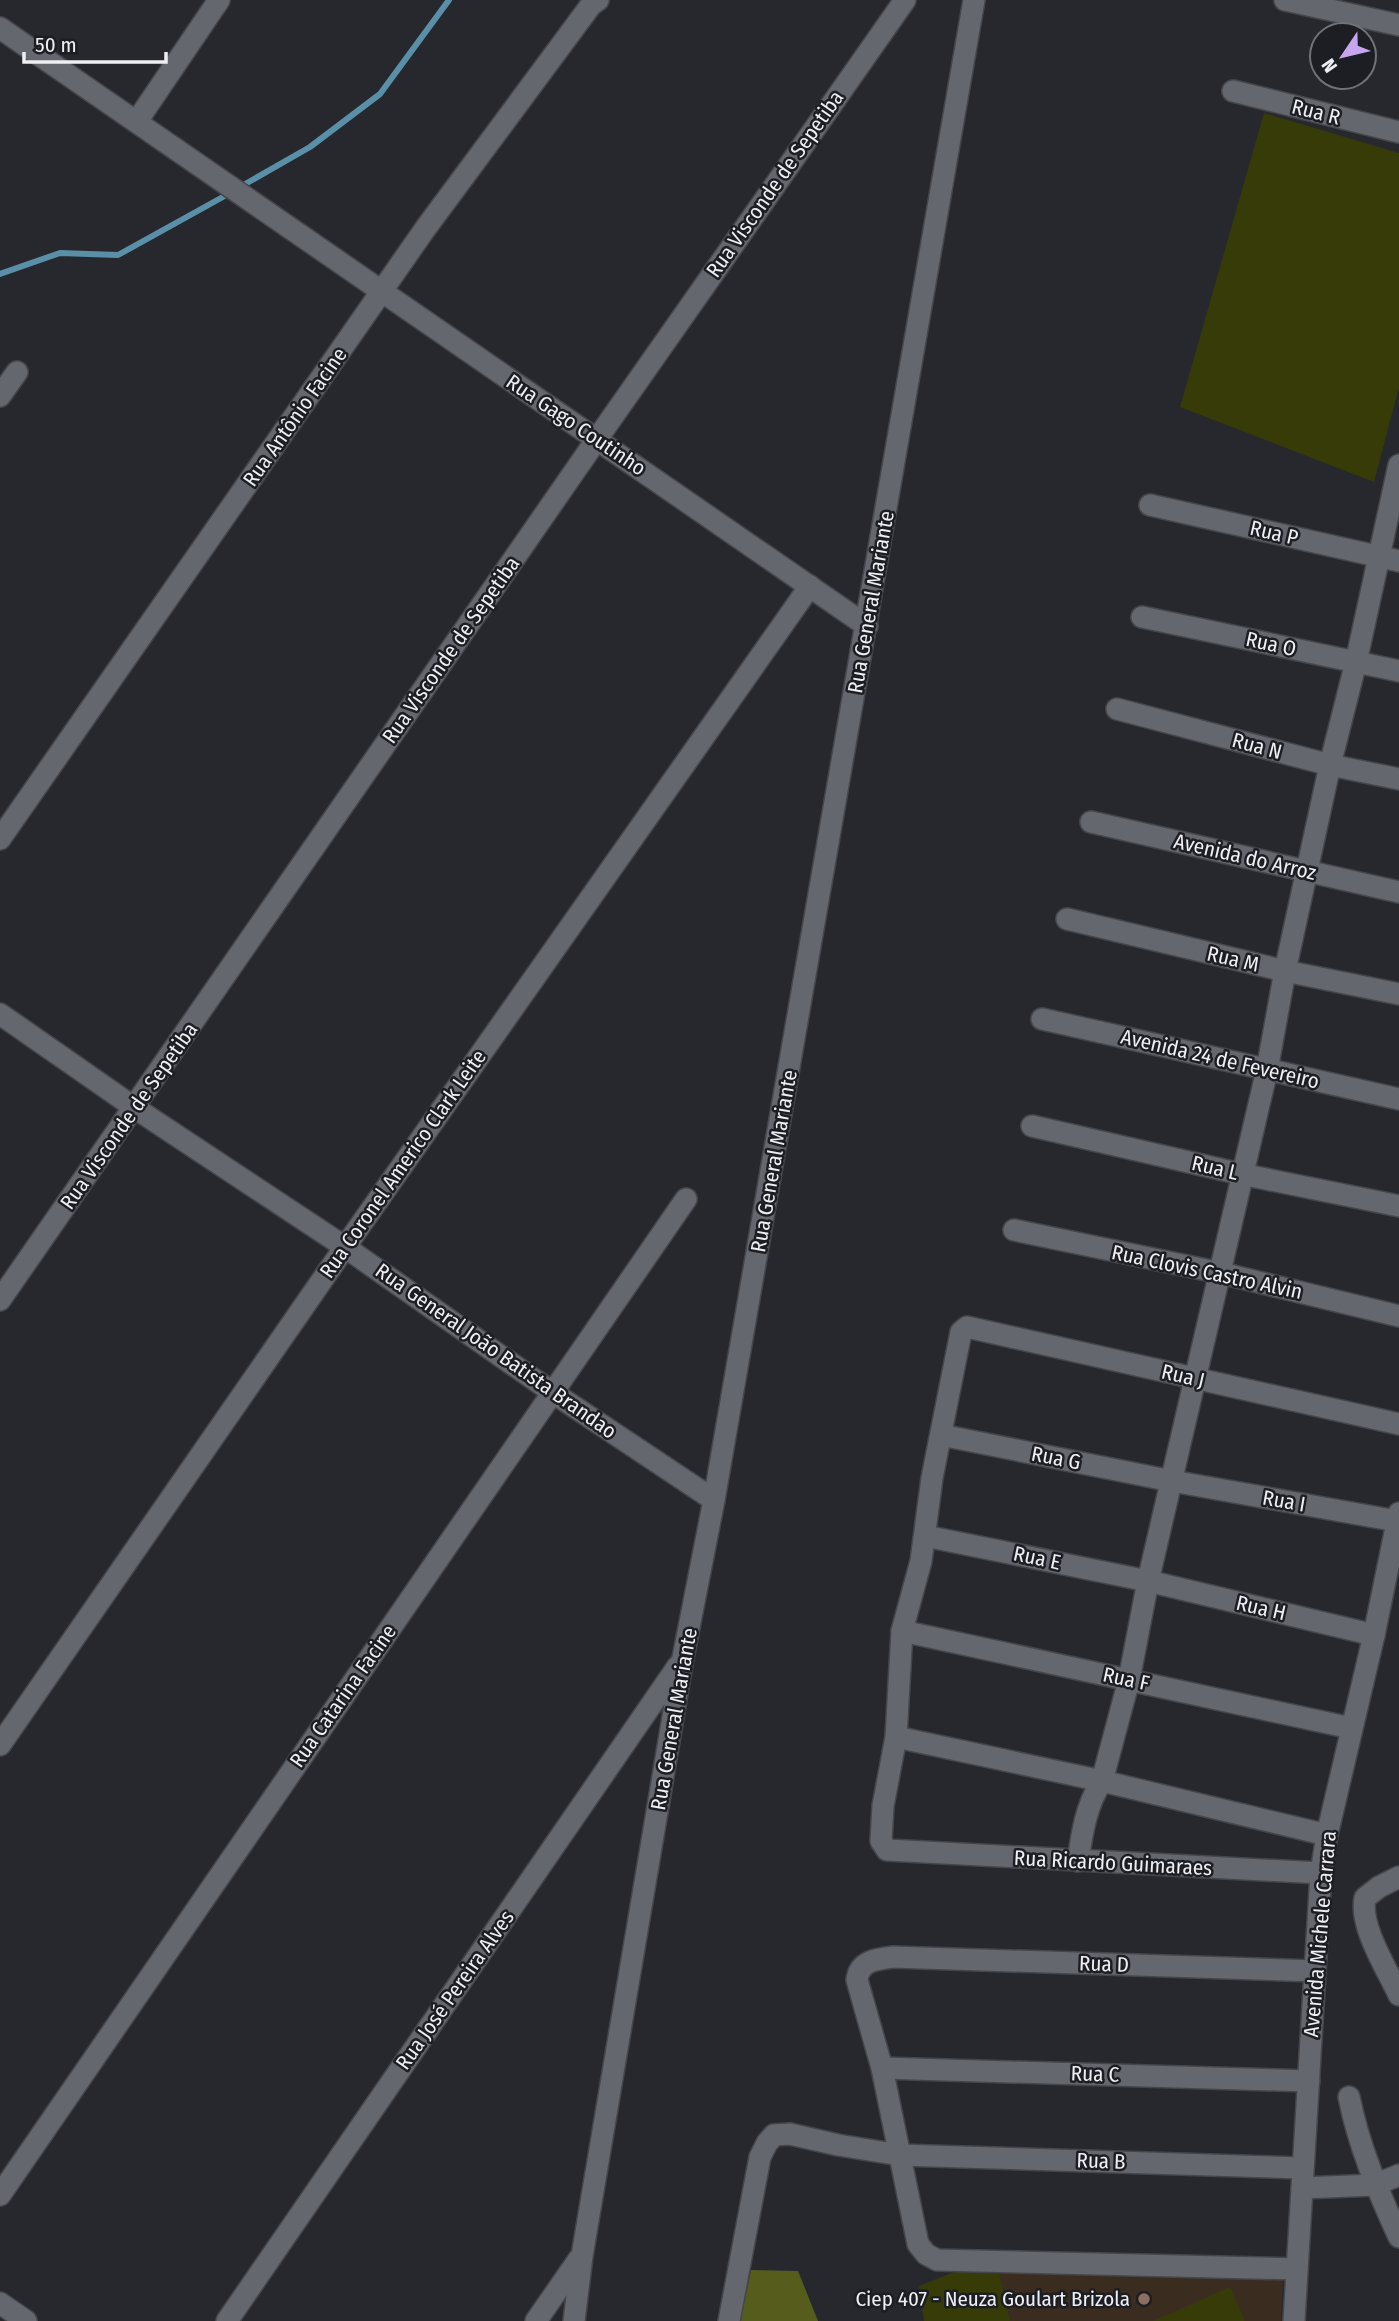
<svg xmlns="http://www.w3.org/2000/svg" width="1399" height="2321" font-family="'Fira Sans Condensed',sans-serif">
<rect width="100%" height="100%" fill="#26282e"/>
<path fill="#3b2c20" d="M999,2272L1283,2276L1281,2321H1010Z"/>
<g fill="#373b08">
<path d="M1264,113L1399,153V387L1374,482L1180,407Z"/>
<path d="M954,2272H999L1010,2321H924L919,2286Z"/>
<path d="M1230,2287L1245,2321H1153Z"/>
</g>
<path fill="#565c1b" d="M751,2270L798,2271L818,2321H740Z"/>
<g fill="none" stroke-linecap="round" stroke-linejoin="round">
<g stroke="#5a90a7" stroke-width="6">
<path d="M240,187L310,147L380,94L449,0"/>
<path d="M0,274L60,253L118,255L230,193"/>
</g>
<g stroke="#45464b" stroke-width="24">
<g id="minor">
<path d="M1285,0L1399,25"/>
<path d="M0,28L867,626"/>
<path d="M1233,91L1399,132"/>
<path d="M137,121L219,0"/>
<path d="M0,396L17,372"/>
<path d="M1150,505L1399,561"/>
<path d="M1142,617L1399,671"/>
<path d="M1117,709L1330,765L1399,779"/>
<path d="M1091,822L1399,892"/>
<path d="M0,839L425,229L591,5L598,0"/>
<path d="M1067,919L1285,971L1399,994"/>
<path d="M0,1014L135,1108L345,1247L552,1392L714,1500"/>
<path d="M1042,1019L1399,1099"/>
<path d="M1032,1126L1241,1174L1399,1206"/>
<path d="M1014,1230L1221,1273L1399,1316"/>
<path d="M0,1300L597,439L905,0"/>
<path d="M941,1435L1172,1481L1397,1521"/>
<path d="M925,1536L1148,1581L1374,1635"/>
<path d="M902,1631L1351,1728"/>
<path d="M896,1737L1102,1781L1327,1835"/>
<path d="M0,1745L345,1247L810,586"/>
<path d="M1078,1861C1082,1833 1086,1805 1102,1781L1129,1680L1148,1581L1267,1070L1285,971L1330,765L1356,662L1399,465"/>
<path d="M1321,1873L887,1850L881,1841L883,1806L896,1737L902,1631L921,1561L932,1478L961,1332L967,1327L1399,1424"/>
<path d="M1399,1877L1379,1887L1365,1898C1359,1926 1387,1969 1399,1995"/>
<path d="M882,2068L1309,2081"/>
<path d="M1349,2097C1359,2147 1378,2191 1399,2237"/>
<path d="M1302,2188L1375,2185L1399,2175"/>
<path d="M0,2195L686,1199"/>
<path d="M1297,2269L937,2260L926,2254L918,2244L882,2068L857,1980C859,1961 876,1959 893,1957L1315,1971"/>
<path d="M0,2303L26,2321"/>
<path d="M227,2321L678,1666"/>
<path d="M536,2321L579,2259"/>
<path d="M574,2321L582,2256L683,1658L714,1500L974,0"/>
<path d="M729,2321L760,2157L767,2143L774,2135L790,2134L838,2145L900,2155L1302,2168"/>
<path d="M1294,2321L1321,1873L1327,1835L1374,1635L1399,1513"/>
</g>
</g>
<use href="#minor" stroke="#65676e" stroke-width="21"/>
</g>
<circle fill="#8d6e63" stroke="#1c1e24" stroke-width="2.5" cx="1144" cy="2299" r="7"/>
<g text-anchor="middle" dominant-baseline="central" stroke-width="5" stroke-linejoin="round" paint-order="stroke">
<g font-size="21" fill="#eeeff3" stroke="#1c1e24">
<text transform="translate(1316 112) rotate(14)">Rua R</text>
<text transform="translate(775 184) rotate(-55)">Rua Visconde de Sepetiba</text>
<text transform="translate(295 417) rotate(-55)">Rua Antônio Facine</text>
<text transform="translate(576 425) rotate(34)">Rua Gago Coutinho</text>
<text transform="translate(1274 533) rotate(13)">Rua P</text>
<text transform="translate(871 602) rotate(-80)">Rua General Mariante</text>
<text transform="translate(1271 644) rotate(12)">Rua O</text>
<text transform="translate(451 650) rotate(-55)">Rua Visconde de Sepetiba</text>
<text transform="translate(1257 746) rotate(15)">Rua N</text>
<text transform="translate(1245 857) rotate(13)">Avenida do Arroz</text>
<text transform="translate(1233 959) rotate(13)">Rua M</text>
<text transform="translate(1220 1059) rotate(13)">Avenida 24 de Fevereiro</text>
<text transform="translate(129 1116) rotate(-55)">Rua Visconde de Sepetiba</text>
<text transform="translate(774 1161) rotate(-80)">Rua General Mariante</text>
<text transform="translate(403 1164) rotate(-55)">Rua Coronel Americo Clark Leite</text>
<text transform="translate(1215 1168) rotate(13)">Rua L</text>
<text transform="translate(1207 1272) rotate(12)">Rua Clovis Castro Alvin</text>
<text transform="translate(496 1351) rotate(35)">Rua General João Batista Brandao</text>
<text transform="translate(1183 1376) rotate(13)">Rua J</text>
<text transform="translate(1056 1458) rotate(11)">Rua G</text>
<text transform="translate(1284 1501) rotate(10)">Rua I</text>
<text transform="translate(1037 1558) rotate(12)">Rua E</text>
<text transform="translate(1261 1608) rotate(13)">Rua H</text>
<text transform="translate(1126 1679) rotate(12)">Rua F</text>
<text transform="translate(343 1696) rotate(-55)">Rua Catarina Facine</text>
<text transform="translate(674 1719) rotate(-80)">Rua General Mariante</text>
<text transform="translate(1113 1863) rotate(3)">Rua Ricardo Guimaraes</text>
<text transform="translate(1320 1934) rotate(-85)">Avenida Michele Carrara</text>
<text transform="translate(1104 1964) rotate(2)">Rua D</text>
<text transform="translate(455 1990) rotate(-55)">Rua José Pereira Alves</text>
<text transform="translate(1095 2074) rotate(2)">Rua C</text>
<text transform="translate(1101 2161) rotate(2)">Rua B</text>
</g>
<g font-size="21" fill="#eeeff3" stroke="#1c1e24" text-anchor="end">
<text x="1130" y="2299">Ciep 407 - Neuza Goulart Brizola</text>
</g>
</g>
<g transform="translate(1343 56) rotate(235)"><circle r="33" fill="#1c1e24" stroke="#707277" stroke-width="2"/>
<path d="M0-5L12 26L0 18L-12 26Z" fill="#c7a6ef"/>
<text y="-10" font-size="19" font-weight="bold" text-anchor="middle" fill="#eeeff3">N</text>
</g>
<path d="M24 52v10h142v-10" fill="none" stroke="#eeeff3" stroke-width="3.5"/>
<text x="35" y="52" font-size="21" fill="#eeeff3" stroke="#1c1e24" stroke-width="5" paint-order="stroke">50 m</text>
</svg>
